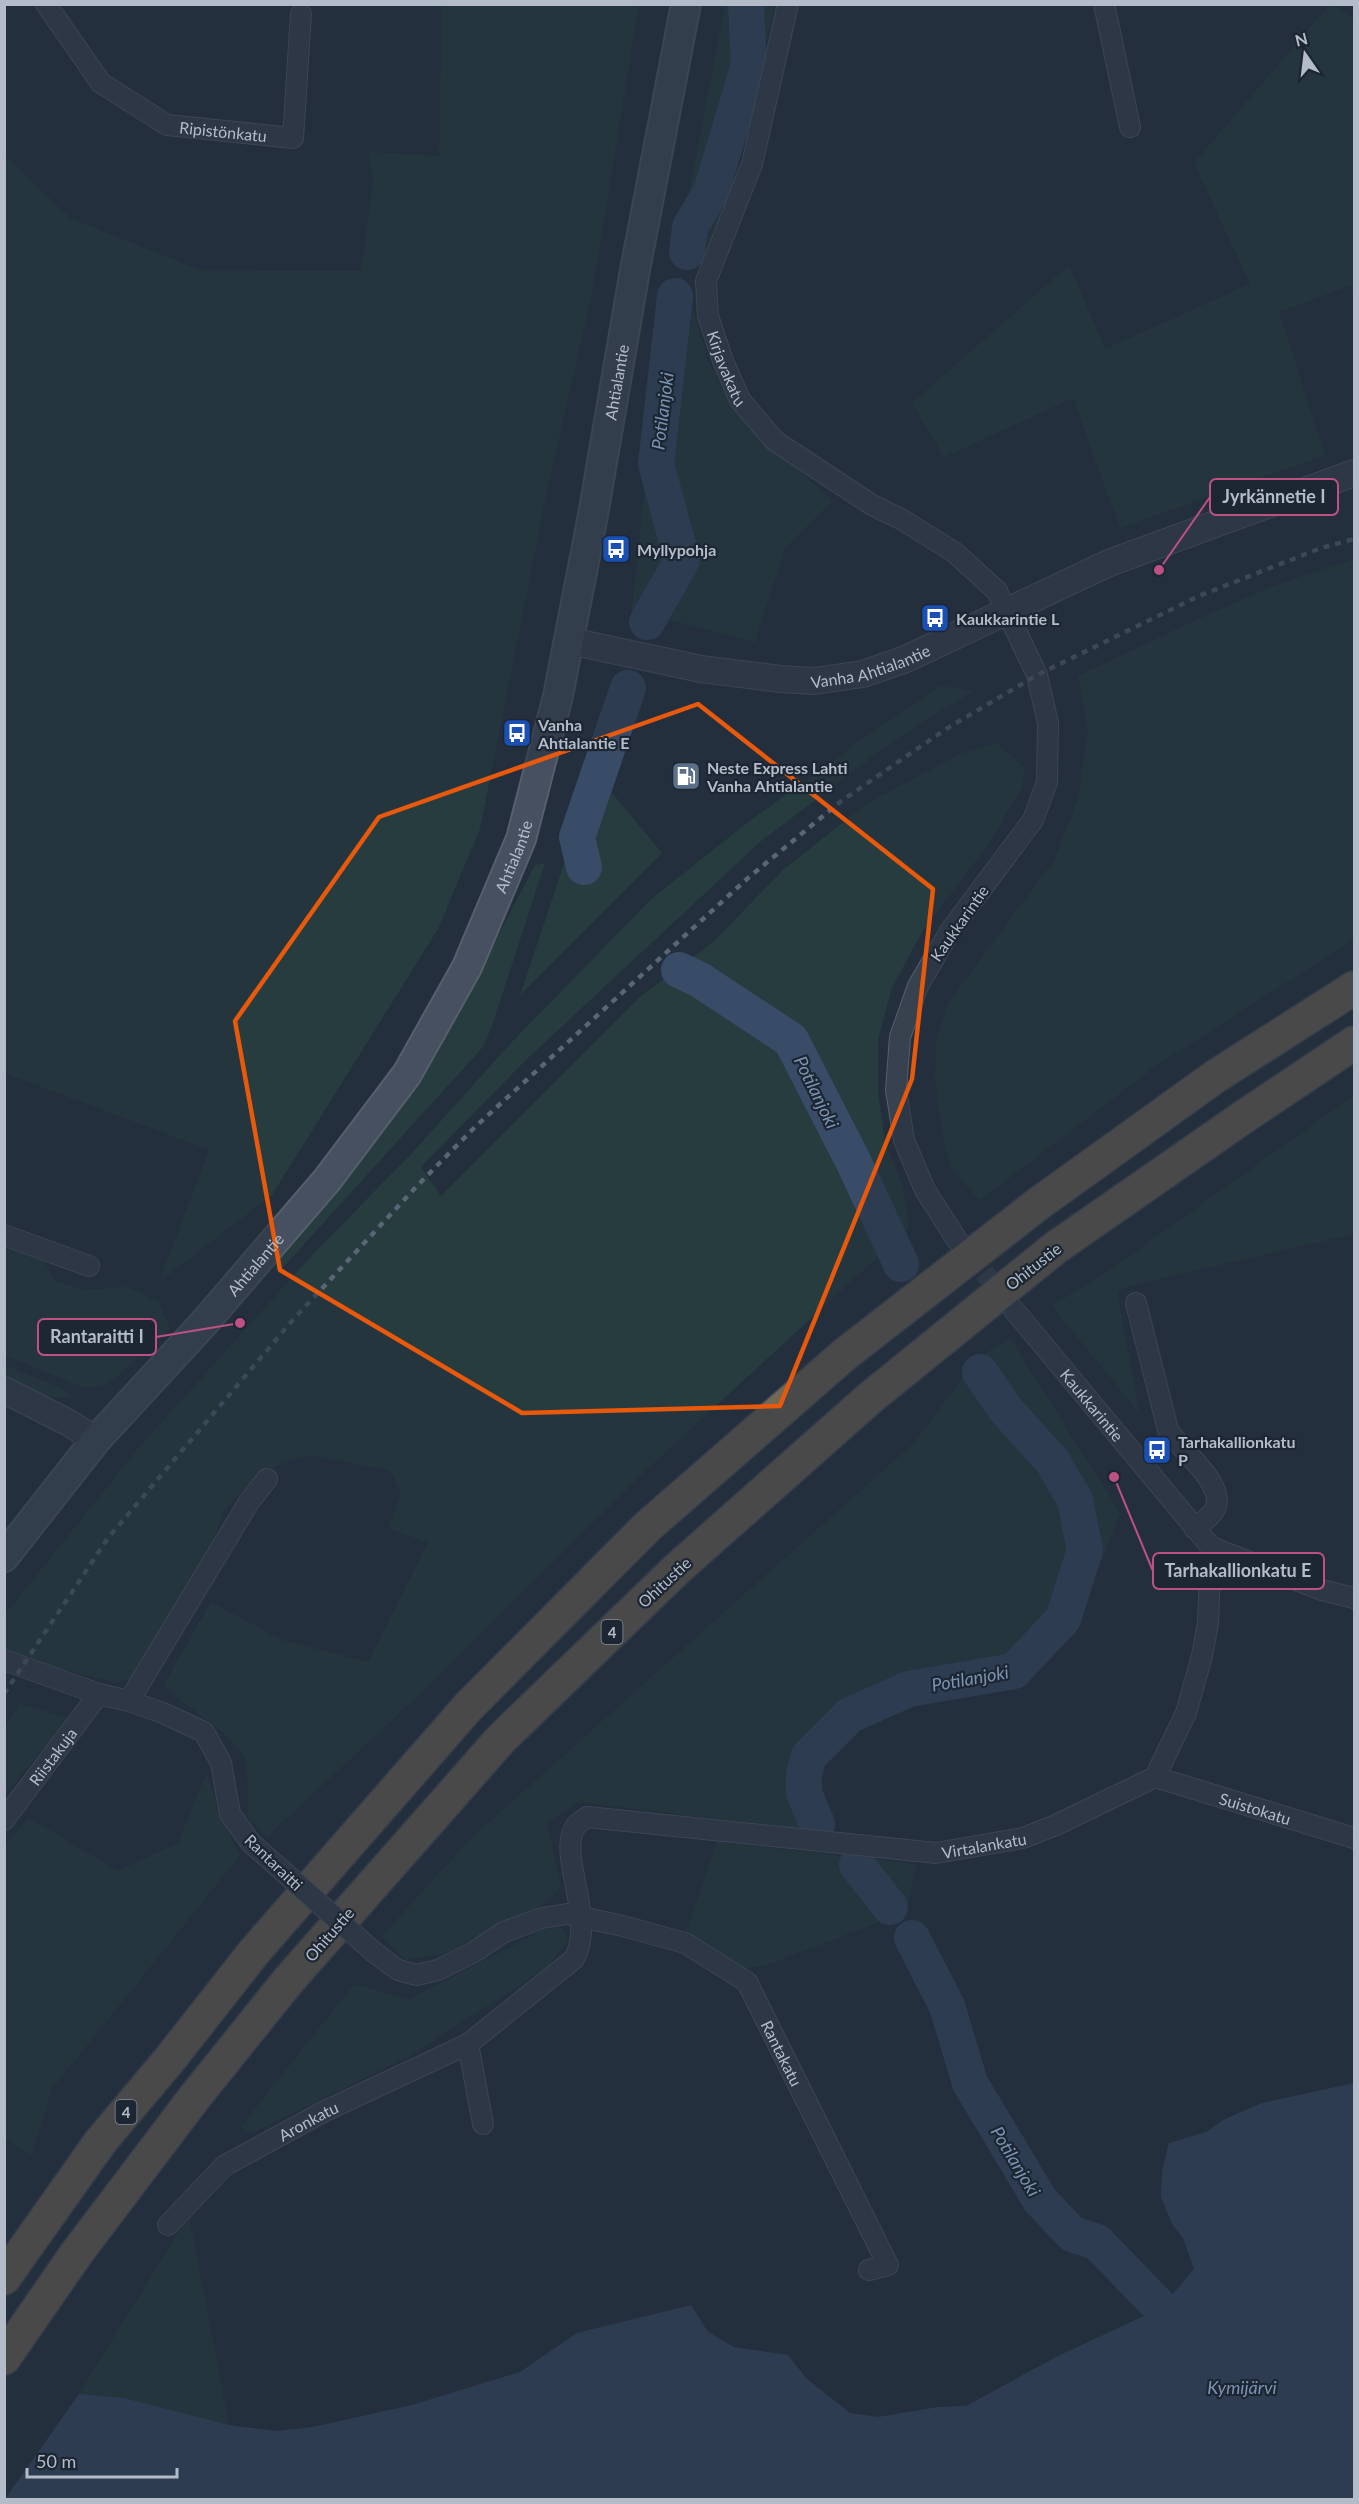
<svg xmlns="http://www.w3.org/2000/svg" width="1359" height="2504" font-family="Lato,sans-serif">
<rect width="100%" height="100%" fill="#242f3e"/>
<g fill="#263c3f">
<path d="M1330,4L1354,19V296L1349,286L1279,312L1325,455L1120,528L1073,398L944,457L912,403L1069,265L1105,349L1250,284L1194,163Z"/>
<path d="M442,5H639L591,297L545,500L480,829L438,929L272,1195L159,1282L209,1150L5,1073V156L70,218L200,270L361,271L373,183L369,152L439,156Z"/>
<path d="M725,5H775L734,178L701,264L676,260Z"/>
<path d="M665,297H689L709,363L733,409L832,501L785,548L755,642L632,610Z"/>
<path d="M1354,559V939L1156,1066L979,1201L950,1166L941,1125L935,1080L936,1041L949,1002L1054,860L1078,799L1088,730L1078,676C1168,634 1259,586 1354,559Z"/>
<path d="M940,686L973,691L892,742L760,842L528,1058L421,1167L441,1196L640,997L714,941L782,871L866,804L962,753L996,743L1024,767L1022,787L990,842L922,932L892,988L878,1039V1091L885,1143L903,1186L909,1228L643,1473L421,1693L267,1837L248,1818L247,1760L226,1735L163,1686L211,1602L282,1640L368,1662L428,1543L388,1528L401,1493L390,1470L309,1455L264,1470L223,1511L212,1546L140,1676L115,1683L51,1666L5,1650V1615L141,1445L314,1253L412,1153L511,1043L651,899L747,823L879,727Z"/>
<path d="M607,787L662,853L520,995L568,852Z"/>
<path d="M545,863L492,1026L483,1047L278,1273L271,1265L293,1241L435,1056L535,865Z"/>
<path d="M1354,1095V1234L1137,1284L1117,1291L1139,1413L1052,1306L1121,1262Z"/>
<path d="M4,1242L41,1256L55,1281L82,1290L128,1287L159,1302L170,1329L108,1384L95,1387H82L5,1355Z"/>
<path d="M1010,1338L1120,1513L1102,1560L1081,1480L1017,1401L986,1353Z"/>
<path d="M5,1365L63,1389L69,1393V1397C52,1402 21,1385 5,1378Z"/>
<path d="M964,1376L1066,1510L1071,1552L1052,1609L1002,1660L901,1674L842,1708L787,1772L810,1830L577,1802L547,1823L561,1887L546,1903L446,1953L405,1960L382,1936L471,1838L914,1443Z"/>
<path d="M20,1704L70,1718L5,1794V1728Z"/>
<path d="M207,1772L218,1813L240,1855L52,2089L31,2155L5,2139V1845L29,1818L118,1871L178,1843Z"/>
<path d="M717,1842L917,1864L906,1912L764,1966L739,1968L685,1934Z"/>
<path d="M559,1926L569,1939L547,1967L412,2055L250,2134L240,2128L354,1984L408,2000L543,1930Z"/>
<path d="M189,2215L229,2425L124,2398L79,2394Z"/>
</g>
<path fill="#394c67" d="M1354,2083V2499H5L79,2394L124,2398L229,2425L277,2431L313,2427L412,2405L520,2372L577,2333L691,2305L708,2332L734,2347L788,2355L806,2378L850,2413L878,2417L938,2407L966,2406L1058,2356L1161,2308L1194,2269L1183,2238L1172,2224L1161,2197L1162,2171L1169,2143L1206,2132L1225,2119L1262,2103Z"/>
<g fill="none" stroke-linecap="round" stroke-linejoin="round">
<g stroke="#394c67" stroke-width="36">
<path d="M687,252L690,227L711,192L749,65L746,4"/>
<path d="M647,622L682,560L656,464L675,296"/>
<path d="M584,867L577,837L628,688"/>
<path d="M679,970L700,980L791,1040L854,1163L901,1264"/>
<path d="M817,1824L804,1793V1774L809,1756L850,1715L909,1689L1014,1671L1063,1619L1085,1550L1075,1500L1053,1462L1006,1410L980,1372"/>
<path d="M857,1865L890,1907"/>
<path d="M912,1938L947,2006L970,2083L1040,2200L1072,2234L1097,2242L1161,2308"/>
</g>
<path stroke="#3a4453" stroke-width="20" stroke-dasharray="20 10" stroke-linecap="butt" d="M965,1249L1007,1301"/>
<g stroke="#565f6c" stroke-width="22">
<g id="minor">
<path id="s1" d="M46,4L101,83L167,125L293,138L301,14"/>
<path id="s2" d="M788,4L752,164L706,281L708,316L723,361L740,400L775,441L872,505L901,519L954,552L997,591L1037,675L1048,723L1047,782L1033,820L950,931L918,986L900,1037L896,1090L904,1140L925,1190L957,1240"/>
<path d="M1104,4L1130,127"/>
<path d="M4,1235L89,1266"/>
<path d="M1136,1303L1168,1430C1179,1449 1227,1484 1215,1509C1211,1517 1201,1523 1194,1528"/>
<path id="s3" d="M1014,1310L1211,1547L1322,1590L1354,1598"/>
<path d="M4,1660L99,1694L129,1701L163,1713L204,1732L221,1763L230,1814L251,1843"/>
<path d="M129,1701L249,1502L267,1479"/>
<path id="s4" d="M1155,1777L1354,1838"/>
<path id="s5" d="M4,1820L99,1694"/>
<path id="s6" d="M375,1953L398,1970L417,1975L438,1970L474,1952L504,1932L542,1918L567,1914L623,1926L685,1943L747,1982L888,2265L869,2270"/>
<path d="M468,2044L483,2124"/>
<path id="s7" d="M168,2225L224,2166L323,2112L468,2044L574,1959C597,1918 556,1853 576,1826C578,1822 584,1820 587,1817L936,1853L1023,1838L1056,1825L1155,1777L1186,1713L1202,1656L1208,1623L1211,1547"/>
</g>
</g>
<g stroke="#565f6c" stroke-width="28">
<g id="tertiary">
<path id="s8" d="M570,641L701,669L780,679L814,681L863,674L906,659L1109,563L1354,473"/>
<path d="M4,1390L69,1423L96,1440"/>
</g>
</g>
<g stroke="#565f6c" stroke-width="32">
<g id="secondary">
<path id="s9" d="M4,1557L96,1440L204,1323L327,1180L407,1074L467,967L521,839L558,696L593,515L635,270L686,4"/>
</g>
</g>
<g stroke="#434c59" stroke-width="36">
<g id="motorway">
<path d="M4,2278L101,2141L170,2059L254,1952L468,1707L647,1527L844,1355L1038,1204L1216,1076L1354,988"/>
<path d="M4,2358L76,2254L194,2098L288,1981L501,1739L678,1568L870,1398L1055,1248L1245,1116L1354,1043"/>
</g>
</g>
<use href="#minor" stroke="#38414e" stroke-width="20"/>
<use href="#tertiary" stroke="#38414e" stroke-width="26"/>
<use href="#secondary" stroke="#465061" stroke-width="28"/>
<use href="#motorway" stroke="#746855" stroke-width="33"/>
<path stroke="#5a6575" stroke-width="4.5" stroke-dasharray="6 6" stroke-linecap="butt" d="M4,1694L108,1538L291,1322L416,1187L475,1127L748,878L840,802L946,729L1037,675L1199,596L1321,548L1354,539"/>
<g stroke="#565f6c" stroke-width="22" stroke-linecap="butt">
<path id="minor-bridge" d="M251,1843L375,1953"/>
</g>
<use href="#minor-bridge" stroke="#38414e" stroke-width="20"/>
</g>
<path d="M0 0H1359V2504H0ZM698,704L933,889L912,1079L780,1406L522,1413L280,1270L235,1021L379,817Z" fill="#242f3e" fill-opacity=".55" fill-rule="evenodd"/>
<path fill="none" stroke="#e8590c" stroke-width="4.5" stroke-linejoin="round" d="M698,704L933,889L912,1079L780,1406L522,1413L280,1270L235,1021L379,817Z"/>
<defs>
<g id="bus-square" transform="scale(1.5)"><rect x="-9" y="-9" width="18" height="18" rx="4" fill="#1a4fb4" stroke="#1d2633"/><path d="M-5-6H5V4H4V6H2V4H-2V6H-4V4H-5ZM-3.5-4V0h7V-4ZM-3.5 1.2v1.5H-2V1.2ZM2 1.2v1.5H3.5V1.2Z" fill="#fff"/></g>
<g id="fuel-square" transform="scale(1.5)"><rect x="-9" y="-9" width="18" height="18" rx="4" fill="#5c6f8a" stroke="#1d2633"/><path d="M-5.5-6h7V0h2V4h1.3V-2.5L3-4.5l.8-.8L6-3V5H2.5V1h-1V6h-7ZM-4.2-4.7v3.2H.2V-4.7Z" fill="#fff"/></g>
</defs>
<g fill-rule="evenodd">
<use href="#bus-square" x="616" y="549"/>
<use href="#bus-square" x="935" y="618"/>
<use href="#bus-square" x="517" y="733"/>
<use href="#fuel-square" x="686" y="776"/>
<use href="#bus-square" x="1157" y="1450"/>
</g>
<g text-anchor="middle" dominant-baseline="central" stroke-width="4.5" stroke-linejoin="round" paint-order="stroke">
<g fill="#1d2633" stroke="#878f9c" stroke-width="1.5">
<rect x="601.5" y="1620" width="21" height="24" rx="4.5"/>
<rect x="115.5" y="2100" width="21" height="24" rx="4.5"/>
</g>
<g font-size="15" font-weight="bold" fill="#b4bcc9">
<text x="612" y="1632">4</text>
<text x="126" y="2112">4</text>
</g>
<g font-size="16" fill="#b4bcc9" stroke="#1d2633">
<text stroke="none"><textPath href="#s1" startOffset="231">Ripistönkatu</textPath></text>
<text stroke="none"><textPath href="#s2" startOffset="380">Kirjavakatu</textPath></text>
<text stroke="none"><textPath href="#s9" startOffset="1358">Ahtialantie</textPath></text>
<text stroke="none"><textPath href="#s8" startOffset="306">Vanha Ahtialantie</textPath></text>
<text stroke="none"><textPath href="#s9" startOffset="872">Ahtialantie</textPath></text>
<text transform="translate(959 923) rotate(-55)">Kaukkarintie</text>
<text stroke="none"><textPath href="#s9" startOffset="386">Ahtialantie</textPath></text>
<text transform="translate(1033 1266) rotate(-38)">Ohitustie</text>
<text stroke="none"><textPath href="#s3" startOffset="123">Kaukkarintie</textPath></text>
<text transform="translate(664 1582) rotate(-43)">Ohitustie</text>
<text stroke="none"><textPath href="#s5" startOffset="80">Riistakuja</textPath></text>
<text stroke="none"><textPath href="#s4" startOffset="105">Suistokatu</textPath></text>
<text stroke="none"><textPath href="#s7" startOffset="1040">Virtalankatu</textPath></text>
<text transform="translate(274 1862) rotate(44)">Rantaraitti</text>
<text transform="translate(329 1934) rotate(-49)">Ohitustie</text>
<text stroke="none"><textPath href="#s6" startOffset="486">Rantakatu</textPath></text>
<text stroke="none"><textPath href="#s7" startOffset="177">Aronkatu</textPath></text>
</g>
<g font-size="16" font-weight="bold" fill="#b4bcc9" stroke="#1d2633" text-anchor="start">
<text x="637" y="549">Myllypohja</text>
<text x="956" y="618">Kaukkarintie L</text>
<text x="538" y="724">Vanha<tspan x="538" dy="18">Ahtialantie E</tspan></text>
<text x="707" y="767">Neste Express Lahti<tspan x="707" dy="18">Vanha Ahtialantie</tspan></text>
<text x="1178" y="1441">Tarhakallionkatu<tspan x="1178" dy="18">P</tspan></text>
</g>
<g font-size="18" font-style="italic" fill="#7c92b1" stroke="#1d2633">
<text transform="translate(662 411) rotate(-83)">Potilanjoki</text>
<text transform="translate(817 1092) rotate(64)">Potilanjoki</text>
<text transform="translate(970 1678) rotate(-10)">Potilanjoki</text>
<text transform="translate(1016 2161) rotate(59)">Potilanjoki</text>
<text x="1242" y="2387">Kymijärvi</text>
</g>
</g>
<path fill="none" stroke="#bd5182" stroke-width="2" d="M1159 570L1210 497M240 1323L156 1337M1114 1477L1153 1571"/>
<g fill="#bd5182" stroke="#1d2633" stroke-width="2">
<circle cx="1159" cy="570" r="6"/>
<circle cx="240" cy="1323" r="6"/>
<circle cx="1114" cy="1477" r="6"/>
</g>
<g fill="#1d2633" stroke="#bd5182" stroke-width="2">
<rect x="1210" y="479" width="128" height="36" rx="6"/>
<rect x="38" y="1319" width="118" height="36" rx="6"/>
<rect x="1153" y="1553" width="171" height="36" rx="6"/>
</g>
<g font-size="18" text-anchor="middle" font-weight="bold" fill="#b4bcc9">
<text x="1274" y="503">Jyrkännetie I</text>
<text x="97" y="1343">Rantaraitti I</text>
<text x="1238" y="1577">Tarhakallionkatu E</text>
</g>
<rect width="1359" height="2504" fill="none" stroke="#b4bcc9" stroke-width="12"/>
<g transform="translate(1305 54) rotate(346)" stroke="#1d2633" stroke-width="4.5" paint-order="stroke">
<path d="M0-4.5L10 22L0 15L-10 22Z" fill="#b4bcc9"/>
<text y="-9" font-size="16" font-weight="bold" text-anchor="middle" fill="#b4bcc9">N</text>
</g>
<path d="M27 2468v9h150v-9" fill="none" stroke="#b4bcc9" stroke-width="3"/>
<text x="36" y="2468" font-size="18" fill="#b4bcc9" stroke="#1d2633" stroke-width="4.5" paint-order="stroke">50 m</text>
</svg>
